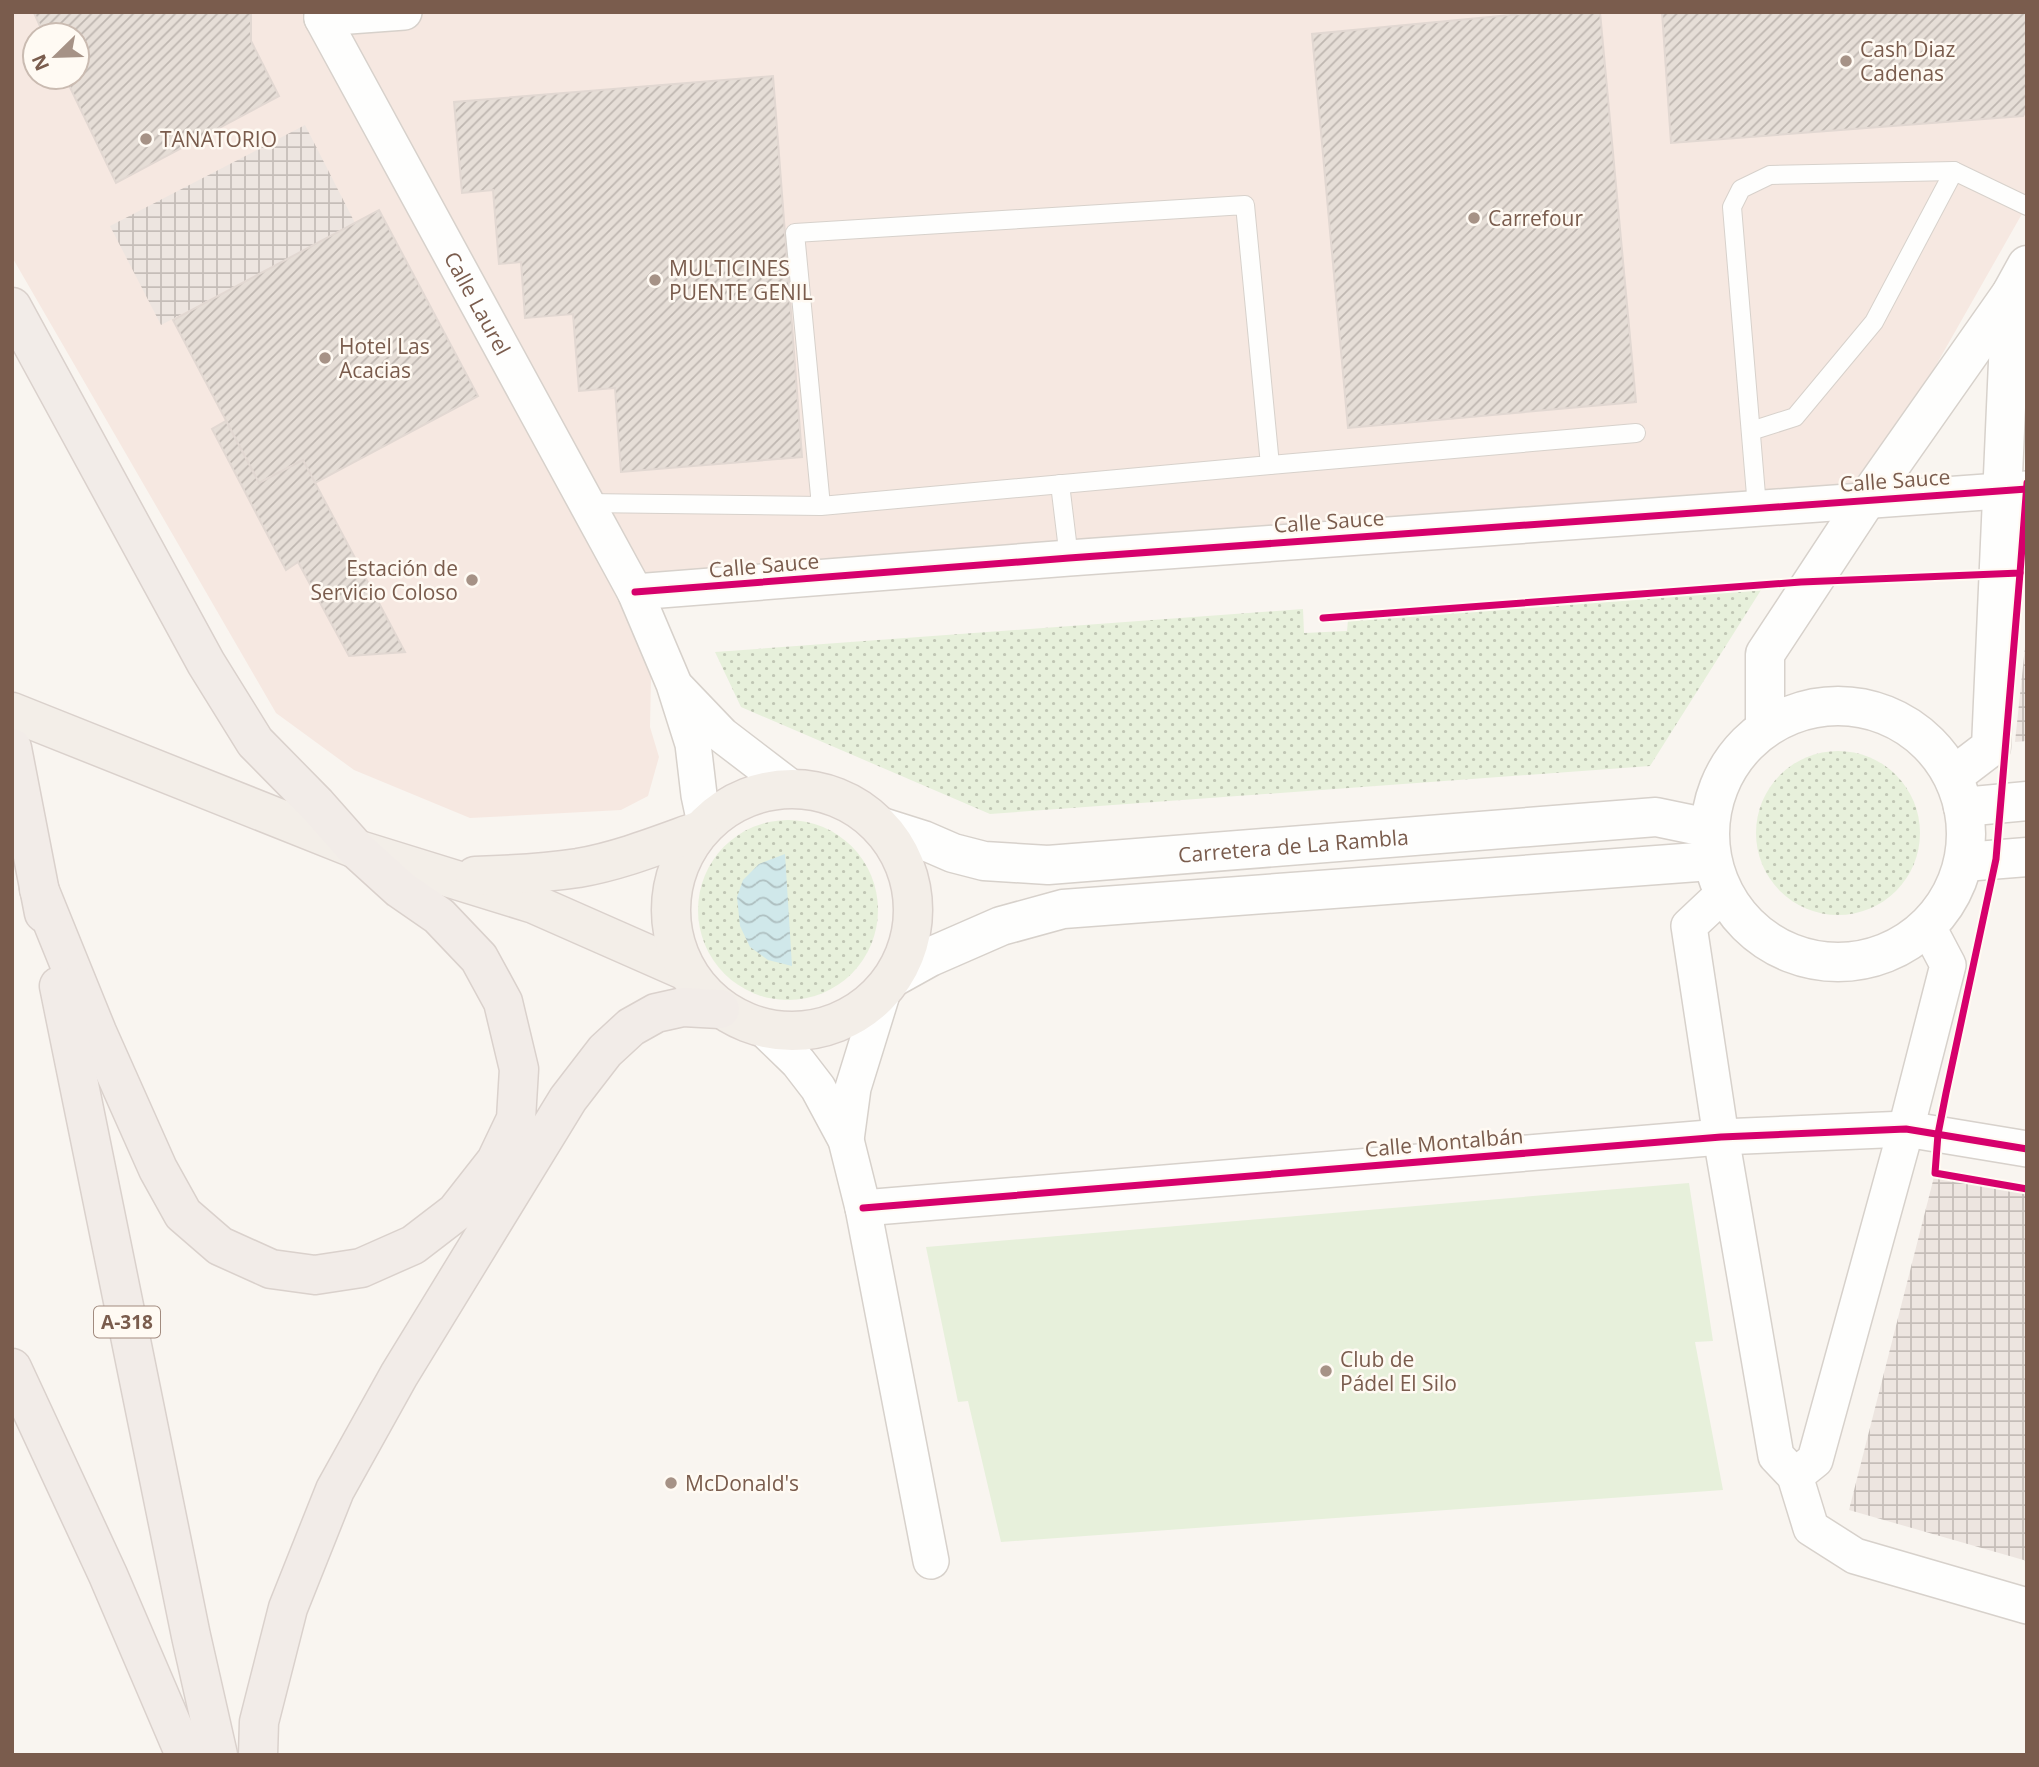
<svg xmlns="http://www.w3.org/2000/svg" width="2039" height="1767" font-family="'Open Sans',sans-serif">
<defs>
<pattern id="industrial-grid" width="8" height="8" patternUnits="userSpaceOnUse" patternTransform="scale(1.75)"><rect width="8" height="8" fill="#ede5e0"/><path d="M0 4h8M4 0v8" fill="none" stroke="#c5bdb8"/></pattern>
<pattern id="grass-dots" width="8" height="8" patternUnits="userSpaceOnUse" patternTransform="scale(1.75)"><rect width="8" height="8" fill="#e7f0db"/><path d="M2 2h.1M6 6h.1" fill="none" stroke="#c0c6b4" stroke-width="1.8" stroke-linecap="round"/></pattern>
<pattern id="water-waves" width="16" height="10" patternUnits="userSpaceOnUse" patternTransform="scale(1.75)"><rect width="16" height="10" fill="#d0e8ea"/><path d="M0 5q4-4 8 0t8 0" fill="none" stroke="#aebfc0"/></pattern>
<pattern id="building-hatch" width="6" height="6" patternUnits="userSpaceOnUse" patternTransform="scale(1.75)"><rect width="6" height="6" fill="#e6ded7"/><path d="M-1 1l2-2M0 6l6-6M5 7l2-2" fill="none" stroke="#bfb7b1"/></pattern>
</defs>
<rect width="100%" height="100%" fill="#f9f5f0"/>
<path fill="#f6e8e1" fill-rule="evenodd" d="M12,12H2027V205L1868,485L653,579L650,727L659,757L648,796L621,810L470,818L354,770L276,713L12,257ZM35,35H77V77H35Z"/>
<g fill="url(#industrial-grid)">
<path d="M305,125L355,223L161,325L110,226Z"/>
<path d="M2027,628V741L2015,742Z"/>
<path d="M1935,1173L2027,1189V1561L1849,1510Z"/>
</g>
<g fill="url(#grass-dots)">
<path d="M1761,590L1650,766L990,814L741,707L715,652L1303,609L1304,633L1347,631L1348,620Z"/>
<circle cx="1838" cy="833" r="82"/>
<circle cx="788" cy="910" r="90"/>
</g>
<path fill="#e7f0db" d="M1689,1183L1713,1341L1695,1342L1723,1490L1001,1542L968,1401L958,1402L926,1247Z"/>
<path fill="url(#water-waves)" d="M785,854L792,966L768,960L750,947L740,926L737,897L743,880L759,864Z"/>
<g fill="url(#building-hatch)" stroke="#e2d8d2" stroke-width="2">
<path d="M46,12H251V41L279,96L116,183L65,77H77V35H44L34,13Z"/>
<path d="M1542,12H1600L1636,402L1348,428L1312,34Z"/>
<path d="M1662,12H2027V109L2023,116L1671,143Z"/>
<path d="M773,76L802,457L621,472L615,388L579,391L573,314L525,318L521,262L499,264L493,190L462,193L454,102Z"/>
<path d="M379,210L478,396L315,483L303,460L259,483L173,320Z"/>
<path d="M226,421L259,483L303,460L405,652L349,656L298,562L286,570L212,429Z"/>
</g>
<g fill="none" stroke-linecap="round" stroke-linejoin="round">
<g stroke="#d7d1cb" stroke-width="20">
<g id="service">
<path d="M1751,431L1795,417L1874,322L1954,171"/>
<path d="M1270,465L1636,433"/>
<path d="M1060,484L1069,558"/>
<path d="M586,503L821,506L1270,465L1245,205L795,233L821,506"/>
<path d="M1757,507L1732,207L1741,189L1770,175L1954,171L2027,206"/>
</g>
</g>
<g stroke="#d7d1cb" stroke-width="38">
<g id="minor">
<path id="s1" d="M322,12V18L635,592L674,684L693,744L699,795L705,823"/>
<path d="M322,18L404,12"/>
<path d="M635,592L1069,558L2027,489"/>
<path d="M678,689L722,735L790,787"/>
<path d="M1723,894L1689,926L1721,1137L1776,1456L1795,1476L1811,1528L1855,1556L2027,1606"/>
<path d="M764,1029L798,1062L818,1088L846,1140L863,1208L931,1561"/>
<path d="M846,1140L853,1088L883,991"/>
<path d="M863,1208L1721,1137L1906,1129L2027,1149"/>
<path d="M1795,1476L1815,1460L1906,1129L1948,965L1928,927"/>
</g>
</g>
<g stroke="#d7d1cb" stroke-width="41">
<g id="tertiary">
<circle cx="1838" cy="834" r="128"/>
<path d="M1765,727V654L1867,499L2011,294L2027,265"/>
<path d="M1953,776L1991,747L2011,294"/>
<path d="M1963,807L2027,801"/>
<path id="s2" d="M882,827L923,840L953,853L984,861L1048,865L1656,817L1709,828"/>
<path d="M1964,862L2027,857"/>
<path d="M894,977L930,957L1001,926L1063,909L1711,861"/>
</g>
</g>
<g stroke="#dad1cc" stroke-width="41">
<g id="primary">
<path d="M12,712L356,849L534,904L686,971"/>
<circle cx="792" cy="910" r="121"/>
<path d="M475,876C509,875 544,873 578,868C619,861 659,845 698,831"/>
</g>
</g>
<g stroke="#dad1cc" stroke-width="41">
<g id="trunk">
<path d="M12,307L206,663L255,742L317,805L356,849L400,889L439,916L479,958L503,1002L519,1069L516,1119L496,1161L456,1212L413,1245L361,1268L315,1275L271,1269L220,1246L183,1214L158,1169L97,1032L39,889"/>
<path d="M12,748L44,913"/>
<path d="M59,986L191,1636L218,1755"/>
<path d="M12,1368L108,1575L185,1755"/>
<path d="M258,1755L259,1722L288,1608L335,1490L399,1375L568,1099L605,1051L631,1027L656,1013L683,1007L720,1009"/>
</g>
</g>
<use href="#service" stroke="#fefefd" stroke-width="18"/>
<use href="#minor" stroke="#fefefd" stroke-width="35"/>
<use href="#tertiary" stroke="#fefefd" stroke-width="38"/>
<use href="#primary" stroke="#f3eee8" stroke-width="38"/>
<use href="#trunk" stroke="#f2ece8" stroke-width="38"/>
<g stroke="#fffaf3" stroke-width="11">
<g id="cycleway">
<path d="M2020,573L1996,859L1946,1093L1938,1134L1935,1173L2027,1189"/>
<path d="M635,592L1069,558L2027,489"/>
<path d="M1323,618L1801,582L2020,573L2027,483"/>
<path d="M863,1208L1721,1137L1906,1129L2027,1149"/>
</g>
</g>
<use href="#cycleway" stroke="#d6006c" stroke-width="7"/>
</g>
<g fill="#a69286" stroke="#fffaf3" stroke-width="2.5">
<circle cx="1846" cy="61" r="7"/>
<circle cx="146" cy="139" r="7"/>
<circle cx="1474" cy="218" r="7"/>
<circle cx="655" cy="280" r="7"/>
<circle cx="325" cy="358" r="7"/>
<circle cx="472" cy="580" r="7"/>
<circle cx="1326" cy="1371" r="7"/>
<circle cx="671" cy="1483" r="7"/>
</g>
<g text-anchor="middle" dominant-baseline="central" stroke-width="5" stroke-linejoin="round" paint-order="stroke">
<rect fill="#fffaf3" stroke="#a28b7f" stroke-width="2" x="94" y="1306.5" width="66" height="31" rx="5"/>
<g font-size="19" font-weight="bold" fill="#7a5c4d">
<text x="127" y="1322">A-318</text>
</g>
<g font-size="21" fill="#7a5c4d" stroke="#fffaf3" text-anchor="start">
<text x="1860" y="49">Cash Diaz<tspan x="1860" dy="24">Cadenas</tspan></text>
<text x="160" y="139">TANATORIO</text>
<text x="1488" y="218">Carrefour</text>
<text x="669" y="268">MULTICINES<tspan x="669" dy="24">PUENTE GENIL</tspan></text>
<text x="339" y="346">Hotel Las<tspan x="339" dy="24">Acacias</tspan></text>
<text x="458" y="568" text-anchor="end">Estación de<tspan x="458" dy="24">Servicio Coloso</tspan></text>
<text x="1340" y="1359">Club de<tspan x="1340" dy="24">Pádel El Silo</tspan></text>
<text x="685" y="1483">McDonald's</text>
</g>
<g font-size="21" fill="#7a5c4d" stroke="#fffaf3">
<text stroke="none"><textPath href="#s1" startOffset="331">Calle Laurel</textPath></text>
<text transform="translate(1895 480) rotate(-4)">Calle Sauce</text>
<text transform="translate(1329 521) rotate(-4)">Calle Sauce</text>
<text transform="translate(764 565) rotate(-5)">Calle Sauce</text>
<text stroke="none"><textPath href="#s2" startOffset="418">Carretera de La Rambla</textPath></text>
<text transform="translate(1444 1142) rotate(-5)">Calle Montalbán</text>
</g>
</g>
<rect width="2039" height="1767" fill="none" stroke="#7a5c4d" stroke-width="28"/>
<g transform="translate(56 56) rotate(247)"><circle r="33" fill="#fffaf3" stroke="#cabbb1" stroke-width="2"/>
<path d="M0-5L12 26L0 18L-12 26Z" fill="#a69286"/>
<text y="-10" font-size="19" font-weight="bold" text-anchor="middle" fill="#7a5c4d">N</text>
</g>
</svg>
